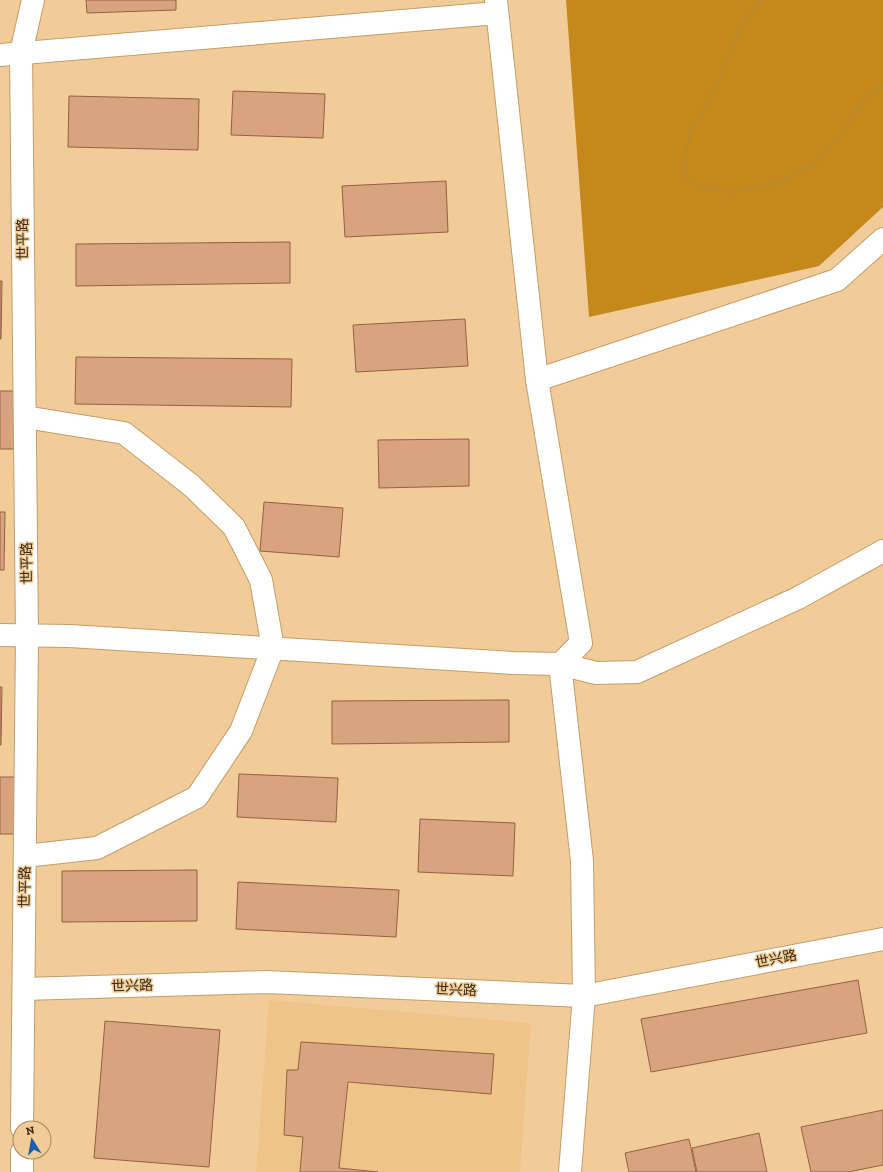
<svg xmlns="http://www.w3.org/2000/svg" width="883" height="1172" font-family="'Zilla Slab','Noto Sans SC',serif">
<rect width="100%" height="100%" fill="#f2cc98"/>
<path fill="#eec489" d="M269,1000L531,1023L520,1172H256Z"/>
<path fill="#c5881a" d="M566,0H883V207L819,266L589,317Z"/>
<g fill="#d8a37f" stroke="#936240">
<path d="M86,0H176V10L87,13Z"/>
<path d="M233,91L325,94L323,138L231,135Z"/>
<path d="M69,96L199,99L198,150L68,147Z"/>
<path d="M446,181L448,232L345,237L342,186Z"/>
<path d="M290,242V283L76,286V244Z"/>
<path d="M0,281H2L1,339H0Z"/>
<path d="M465,319L468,366L356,372L353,325Z"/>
<path d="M76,357L292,359L291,407L75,404Z"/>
<rect x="0" y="391" width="18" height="58"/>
<path d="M469,439V486L379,488L378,440Z"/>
<path d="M264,502L343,508L339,557L260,551Z"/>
<path d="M0,512H5L4,570H0Z"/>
<path d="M0,687H2L1,745H0Z"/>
<path d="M509,700V742L332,744V701Z"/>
<path d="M239,774L338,778L336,822L237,817Z"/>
<path d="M0,777H19L18,834H0Z"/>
<path d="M420,819L515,823L513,876L418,872Z"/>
<path d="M197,870V921L62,922V871Z"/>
<path d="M238,882L399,890L396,937L236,929Z"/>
<path d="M858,980L867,1033L651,1072L641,1019Z"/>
<path d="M105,1021L220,1030L209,1167L94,1158Z"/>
<path d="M301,1042L494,1054L491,1094L348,1082L339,1168L378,1172H300L303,1137L284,1135L287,1070H298Z"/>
<path d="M883,1110V1165L848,1172H811L801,1127Z"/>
<path d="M759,1133L767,1172H697L692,1148Z"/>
<path d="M689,1139L696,1172H629L625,1153Z"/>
</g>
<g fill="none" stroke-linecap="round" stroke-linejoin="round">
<g stroke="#c29e6b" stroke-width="24">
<g id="minor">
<path d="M496,0L537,380L581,643L560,664L582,861L584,996L570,1172"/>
<path d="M0,55L497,13"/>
<path d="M537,380L837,280L883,239"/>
<path d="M25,417L124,433L192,486L234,527L261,580L273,648L241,731L197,797L97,848L25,856"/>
<path d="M0,635L69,636L513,663L560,664L596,673L637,672L798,598L883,551"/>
<path d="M24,989L267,982L584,996L883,939"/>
<path d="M22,1128L27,636L21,53L33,0"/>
<path d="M22,1172V1152"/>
</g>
</g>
<path stroke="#a0855e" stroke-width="2.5" stroke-dasharray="1 3" stroke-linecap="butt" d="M761,0L740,29L718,83L691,130L686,152V177L706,190L736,192L773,184L812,167L838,137L865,98L883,85"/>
<use href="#minor" stroke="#fff" stroke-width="22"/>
</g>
<g text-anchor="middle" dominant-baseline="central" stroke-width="3" stroke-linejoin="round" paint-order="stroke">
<g font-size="14" fill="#362813" stroke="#f2cc98">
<text transform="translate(23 239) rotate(-91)">世平路</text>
<text transform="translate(27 563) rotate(-91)">世平路</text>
<text transform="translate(25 887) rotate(-89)">世平路</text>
<text transform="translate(776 959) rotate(-11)">世兴路</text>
<text transform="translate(132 986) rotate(-2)">世兴路</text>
<text transform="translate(456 990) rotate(2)">世兴路</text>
</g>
</g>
<g transform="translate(32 1140) rotate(349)"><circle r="19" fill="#f2cc98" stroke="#a78a63"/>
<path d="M0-3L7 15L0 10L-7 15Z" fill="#195faf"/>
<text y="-6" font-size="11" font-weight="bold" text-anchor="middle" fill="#362813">N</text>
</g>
</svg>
